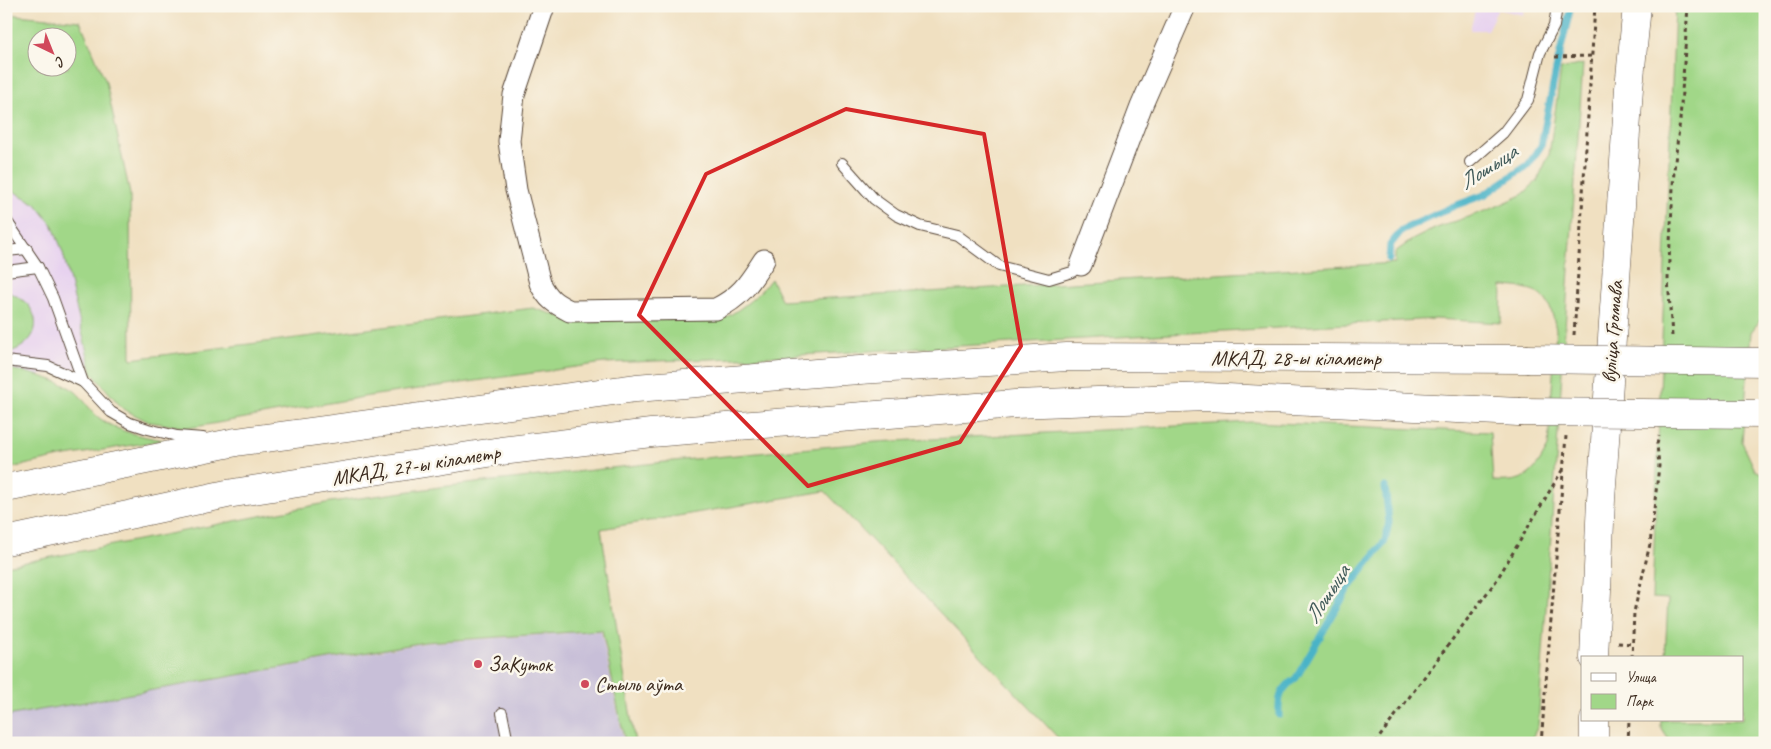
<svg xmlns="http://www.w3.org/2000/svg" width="1771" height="749" font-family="Caveat,sans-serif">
<rect width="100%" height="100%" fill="#fbf7ec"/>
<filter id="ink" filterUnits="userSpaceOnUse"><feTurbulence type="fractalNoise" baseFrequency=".02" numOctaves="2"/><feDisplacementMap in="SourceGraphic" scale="10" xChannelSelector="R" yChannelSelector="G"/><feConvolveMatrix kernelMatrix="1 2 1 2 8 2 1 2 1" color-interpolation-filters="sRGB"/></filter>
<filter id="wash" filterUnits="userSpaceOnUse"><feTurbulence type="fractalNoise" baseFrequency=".0096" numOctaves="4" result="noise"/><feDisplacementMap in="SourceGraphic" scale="20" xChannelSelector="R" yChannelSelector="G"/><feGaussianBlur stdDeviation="1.12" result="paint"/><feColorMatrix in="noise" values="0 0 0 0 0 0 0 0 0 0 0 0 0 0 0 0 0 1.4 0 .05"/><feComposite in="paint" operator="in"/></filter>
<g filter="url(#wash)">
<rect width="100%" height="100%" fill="#f0e0c1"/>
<g fill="#e7d2ef" fill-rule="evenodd">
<path d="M1476,6H1524L1523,15L1498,9L1487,30H1470Z"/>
<path d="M6,14L80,21L106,82L130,194L131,359L6,381ZM38,38H68V68H38Z"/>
</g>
<path fill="#c8bfd8" d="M601,631L624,743H6V716L425,643Z"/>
<g fill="#a1d788" stroke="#6e8053" fill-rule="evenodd">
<path d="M1675,6H1765V314L1751,332L1742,442L1755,470L1765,475V743H1671L1661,728V720H1742V658H1665L1668,599L1652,598Z"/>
<path d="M6,14L80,21L106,82L130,194L131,359L533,308L572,320L725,318C744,307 758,296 771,279L782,301L1395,263V252L1412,240L1434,229L1493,208L1522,195L1537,181L1549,155L1561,69L1583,64L1538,726L1533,736L1524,743H1063L825,491L601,529L635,743H625L602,630L425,642L6,716V566L331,502L440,487L683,460L876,442L1251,422L1490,432L1493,481C1526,483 1533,475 1548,447L1556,330C1549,292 1539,288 1502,286L1501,323L1436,319L764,357L604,363L369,396L189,428L149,422L123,409L92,373L63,253L53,226L36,204L6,187ZM38,38H68V68H38Z"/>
<path d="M6,291C15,295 23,299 29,306C45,328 29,348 6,353Z"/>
<path d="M6,369C21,369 65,382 76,392C85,400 91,413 102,420C121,433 142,436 164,440L60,457L6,469Z"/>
</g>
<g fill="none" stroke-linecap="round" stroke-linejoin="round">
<g stroke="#49b3c7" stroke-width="7">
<path d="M1389,259L1390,245L1402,230L1454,206L1484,195L1528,165L1541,146L1556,70L1571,6"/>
<path d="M1279,715C1278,696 1281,689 1296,678L1348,589L1385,541L1389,522L1385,487"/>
</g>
</g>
</g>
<g filter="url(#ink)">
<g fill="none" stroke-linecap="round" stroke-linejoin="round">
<g stroke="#564536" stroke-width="12">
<g id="service">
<path d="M1470,162L1503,133L1528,100L1540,53L1554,26L1557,6"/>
<path d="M842,163L874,199L896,215L920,226L957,235L999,266L1049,279L1072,272L1081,265"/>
<path d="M6,220L38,267L53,298L83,382L111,412L130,423L148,429L177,436L203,438"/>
<path d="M6,251L27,249"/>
<path d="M6,271L38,267"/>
<path d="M6,361L48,366L83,382"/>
<path d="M502,713L508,743"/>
</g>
</g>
<g stroke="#564536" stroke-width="23">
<g id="minor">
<path d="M544,6L514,95L509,141L516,190L540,283C548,299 554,303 570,311L716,309C742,296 749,283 764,260"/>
<path d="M1081,265L1141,107L1185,6"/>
</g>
</g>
<g stroke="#564536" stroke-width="29">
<g id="secondary">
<path d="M1594,658L1601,500L1629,88L1637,6"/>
<path d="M1594,743V720"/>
</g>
</g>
<g stroke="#564536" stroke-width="29">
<g id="trunk">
<path d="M6,488L236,442L636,388L828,372L1067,357L1526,359"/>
<path d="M6,541L227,494L501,451L651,433L1015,404L1207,397L1519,412"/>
</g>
</g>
<g stroke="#564536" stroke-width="3" stroke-dasharray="4 4" stroke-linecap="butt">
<path d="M1555,57L1592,56"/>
<path d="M1574,335L1595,6"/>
<path d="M1672,336L1668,279L1674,170L1680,120L1688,6"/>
<path d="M1618,643L1632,644"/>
<path d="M1632,658L1634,612L1650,544L1659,466L1657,444L1659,436"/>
<path d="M1375,743L1496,581L1564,467"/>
<path d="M1541,743L1566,436"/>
<path d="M1628,743L1629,720"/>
</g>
<use href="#service" stroke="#fff" stroke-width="10"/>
<use href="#minor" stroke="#fff" stroke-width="21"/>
<use href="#secondary" stroke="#fff" stroke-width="28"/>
<use href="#trunk" stroke="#fff" stroke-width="28"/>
<g stroke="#564536" stroke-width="29" stroke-linecap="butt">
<g id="trunk-bridge">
<path d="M1526,359L1765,362"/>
<path d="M1519,412L1765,414"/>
</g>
</g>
<use href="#trunk-bridge" stroke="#fff" stroke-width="28"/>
</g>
</g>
<path fill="none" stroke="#d62828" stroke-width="4" stroke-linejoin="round" d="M846,109L984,134L1021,346L960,442L808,486L639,315L706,174Z"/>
<g fill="#d1495b" stroke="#fbf7ec" stroke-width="2">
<circle cx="478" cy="664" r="5"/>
<circle cx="585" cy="684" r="5"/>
</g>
<g text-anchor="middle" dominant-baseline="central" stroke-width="5" stroke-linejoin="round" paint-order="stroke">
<g font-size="21" fill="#3b2a1e" stroke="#fbf7ec">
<text transform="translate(1612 332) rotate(-86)">вуліца Громава</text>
<text x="1296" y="358">МКАД, 28-ы кіламетр</text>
<text transform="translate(416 465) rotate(-9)">МКАД, 27-ы кіламетр</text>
</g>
<g font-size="21" fill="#3b2a1e" stroke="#fbf7ec" text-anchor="start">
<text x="488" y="664">ЗаКуток</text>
<text x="595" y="684">Стыль аўта</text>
</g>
<g font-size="22" font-style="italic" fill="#405a59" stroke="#fbf7ec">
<text transform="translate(1488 167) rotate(-33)">Лошыца</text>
<text transform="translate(1327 594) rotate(-57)">Лошыца</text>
</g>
</g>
<rect width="1771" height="749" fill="none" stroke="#fbf7ec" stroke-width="25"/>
<rect x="1581" y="656" width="162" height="65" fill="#fbf7ec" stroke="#aea59a"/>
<rect x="1591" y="673" width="25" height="8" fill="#ffffff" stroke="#aea59a"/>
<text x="1626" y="682" font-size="15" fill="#3b2a1e">Улица</text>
<rect x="1591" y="694" width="25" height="15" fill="#a1d788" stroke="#aea59a"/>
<text x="1626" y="706" font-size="15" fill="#3b2a1e">Парк</text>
<g transform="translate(52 52) rotate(137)"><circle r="24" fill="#fbf7ec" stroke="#aea59a"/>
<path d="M0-4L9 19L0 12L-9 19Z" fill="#d1495b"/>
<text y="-8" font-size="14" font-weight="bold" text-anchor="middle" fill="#3b2a1e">С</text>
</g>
</svg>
